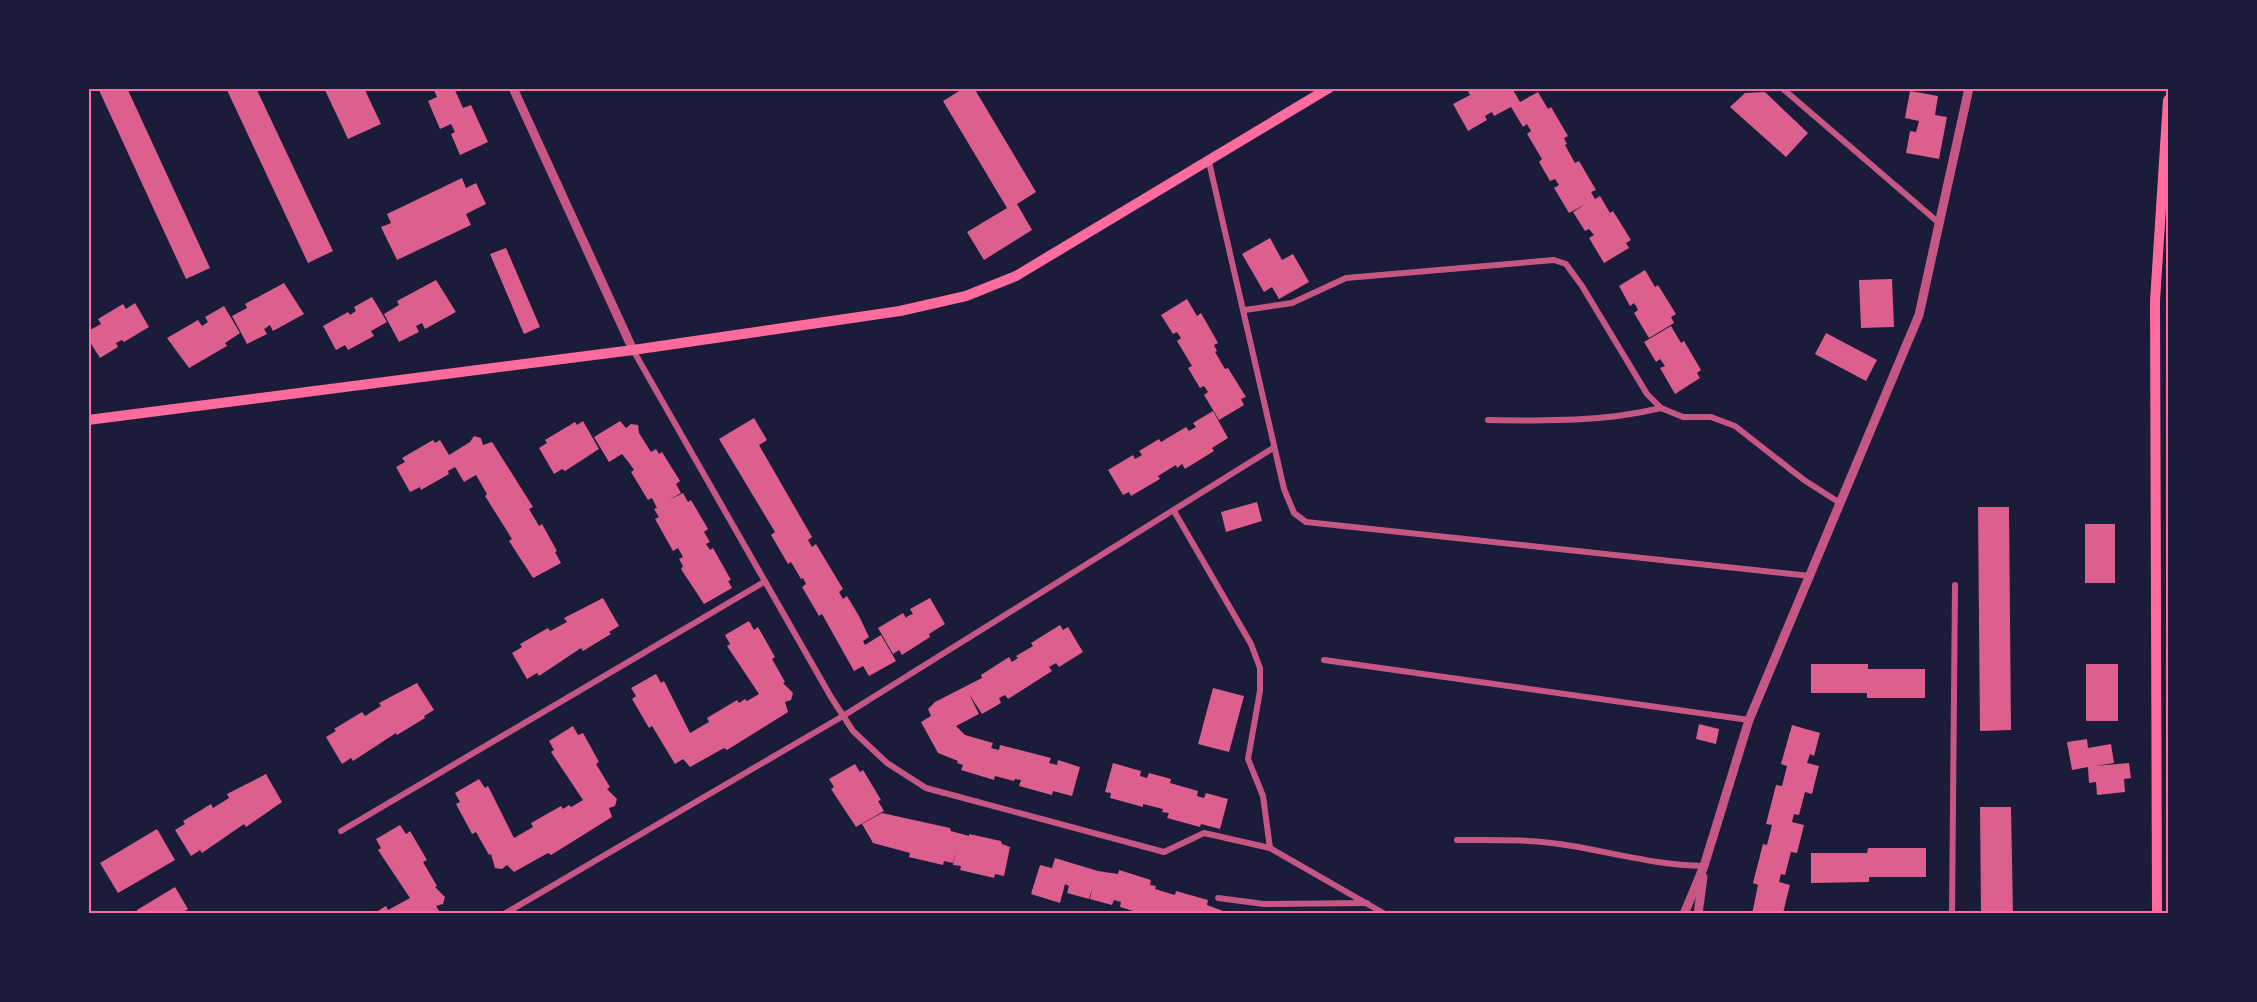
<svg xmlns="http://www.w3.org/2000/svg" width="2257" height="1002" font-family="'Space Grotesk',sans-serif">
<rect width="100%" height="100%" fill="#1b1b3a"/>
<g fill="#dd5f8e">
<path d="M98,88H127L210,268L186,279Z"/>
<path d="M226,88H256L333,251L308,263Z"/>
<path d="M324,88H364L381,124L348,139Z"/>
<path d="M433,88H454L463,108L471,105L488,142L460,155L451,134L455,132L451,124L440,129L428,101L437,97Z"/>
<path d="M964,88H974L1036,192L1017,204L1032,230L984,260L967,232L1007,208L943,101Z"/>
<path d="M1473,88H1512L1520,102L1538,92L1548,109L1551,107L1568,136L1564,138L1567,144L1565,145L1575,163L1579,161L1596,190L1591,192L1595,199L1600,196L1610,213L1613,211L1631,240L1626,243L1629,248L1604,263L1589,238L1594,235L1589,229L1585,231L1573,212L1586,204L1569,213L1554,188L1559,185L1555,179L1550,181L1539,162L1542,159L1527,134L1531,131L1527,124L1523,127L1511,107L1494,116L1492,112L1485,116L1487,120L1468,131L1453,104L1470,95L1468,91Z"/>
<path d="M1910,91L1938,96L1935,115L1947,117L1939,159L1906,153L1910,131L1916,132L1919,121L1905,118Z"/>
<path d="M1765,92L1808,133L1786,157L1730,107L1745,93Z"/>
<path d="M462,178L466,188L476,183L486,204L466,214L471,225L397,260L381,227L391,223L387,214Z"/>
<path d="M1270,238L1282,260L1293,254L1309,282L1279,299L1272,287L1264,292L1242,254Z"/>
<path d="M506,248L540,327L524,334L490,254Z"/>
<path d="M1645,270L1655,287L1658,285L1676,314L1671,317L1674,323L1649,338L1634,313L1638,310L1636,306L1634,303L1630,306L1619,286Z"/>
<path d="M1892,279L1894,327L1861,328L1859,280Z"/>
<path d="M436,280L456,312L425,329L422,323L416,326L419,332L399,342L384,314L399,305L397,301Z"/>
<path d="M284,283L304,314L273,331L270,325L264,329L267,334L247,344L232,316L247,308L245,304Z"/>
<path d="M372,297L387,322L371,331L374,336L348,350L345,345L336,350L323,326L348,312L350,315L356,311L354,307Z"/>
<path d="M1187,299L1197,316L1201,313L1218,343L1214,345L1217,351L1215,352L1225,369L1228,368L1246,397L1241,399L1244,405L1219,420L1204,395L1208,392L1204,386L1200,388L1188,368L1192,366L1177,341L1181,338L1177,332L1173,334L1161,315Z"/>
<path d="M135,303L149,327L124,342L122,340L116,343L118,347L100,358L88,339V331L101,324L98,319L123,304L126,309Z"/>
<path d="M224,306L240,333L225,343L227,346L189,368L167,338L198,320L202,326L208,322L205,317Z"/>
<path d="M1671,326L1681,343L1684,341L1701,370L1697,373L1700,378L1675,394L1660,368L1665,366L1660,359L1656,362L1644,342Z"/>
<path d="M1826,333L1877,360L1866,381L1815,354Z"/>
<path d="M1213,411L1228,438L1212,448L1214,451L1185,469L1182,464L1177,468L1176,465L1158,476L1160,479L1131,496L1129,492L1123,495L1108,470L1133,455L1135,459L1142,455L1139,451L1159,439L1161,442L1186,427L1189,431L1196,427L1193,423Z"/>
<path d="M754,418L767,440L759,445L812,537L808,540L812,547L816,544L843,589L839,592L843,599L847,596L859,616L869,637L863,641L865,645L881,635L896,661L869,676L863,666L854,671L822,614L819,616L802,587L806,584L803,578L801,579L791,562L788,564L771,535L775,532L719,439Z"/>
<path d="M583,421L599,449L565,471L562,469L554,474L539,448L547,443L545,440L575,422L577,425Z"/>
<path d="M620,421L626,428L631,424L638,425L639,433L651,452L656,449L659,454L662,452L680,481L676,484L681,493L669,500L683,493L688,502L691,500L708,529L704,532L710,542L706,544L710,550L713,548L731,580L728,581L732,588L704,604L681,569L683,566L679,559L683,557L678,548L673,551L655,519L659,517L654,509L657,508L652,498L648,500L631,472L634,470L630,464L622,454L609,462L594,437Z"/>
<path d="M474,436L481,438L483,445L492,442L533,507L529,509L539,526L542,524L557,551L555,552L561,563L533,578L509,541L512,539L485,496L487,494L476,475L464,482L455,467L448,471L449,474L421,490L420,487L410,492L396,467L405,462L402,458L433,440L435,443L440,440L449,455L470,442Z"/>
<path d="M1257,502L1262,521L1226,532L1221,512Z"/>
<path d="M1978,507H2009L2011,730L1980,731Z"/>
<rect x="2085" y="524" width="30" height="59"/>
<path d="M603,598L619,626L609,632L611,634L583,651L581,648L539,676L537,673L527,679L512,653L522,647L520,644L548,628L550,631L567,622L564,618Z"/>
<path d="M930,598L945,624L929,634L930,637L902,655L899,650L893,654L878,628L903,613L906,618L908,616L913,614L910,609Z"/>
<path d="M749,621L754,630L758,627L775,657L772,659L785,682L783,683L793,693L791,700L785,702L788,712L727,750L724,748L690,767L683,759L675,764L652,726L649,728L632,699L636,696L631,688L656,674L661,683L664,681L690,733L709,722L707,718L737,700L739,703L745,699L747,701L759,694L727,646L730,644L725,635Z"/>
<path d="M1060,625L1063,630L1068,627L1083,652L1059,667L1056,663L1049,667L1052,671L1008,699L1005,695L999,698L1001,703L982,714L969,694L979,714L956,726L965,735L993,743L991,748L999,750L1000,745L1051,758L1049,763L1057,765L1058,760L1080,767L1072,796L1053,791L1052,795L1019,786L1021,780L1015,779L1014,781L995,776L994,780L961,770L963,765L957,763L958,761L938,753L921,722L931,716L928,709L935,702L982,678L981,675L1009,657L1012,662L1018,658L1016,656L1033,646L1031,643Z"/>
<path d="M1811,664H1868V669H1925V698H1867V693H1811Z"/>
<rect x="2086" y="664" width="32" height="57"/>
<path d="M417,683L434,710L424,716L425,718L397,735L396,733L353,761L351,758L342,764L326,737L336,731L334,729L362,712L365,716L381,706L379,703Z"/>
<path d="M1213,688L1244,696L1229,752L1198,744Z"/>
<path d="M1699,724L1719,729L1716,744L1696,739Z"/>
<path d="M1792,725L1820,733L1814,756L1810,754L1807,763L1819,766L1812,794L1805,792L1799,815L1794,814L1792,822L1804,825L1797,853L1791,852L1785,875L1781,874L1779,882L1790,885L1783,913L1752,914L1758,885L1753,883L1763,844L1767,845L1772,825L1766,824L1776,785L1782,786L1787,766L1781,764Z"/>
<path d="M573,726L578,735L583,733L599,762L596,764L610,787L607,789L617,799L615,806L609,808L612,817L551,855L548,853L514,872L507,865L502,869L495,868L491,854L489,855L476,832L472,834L456,804L460,802L455,793L479,779L485,788L488,786L514,838L533,827L531,823L561,806L563,809L569,805L571,807L583,800L551,752L554,750L549,741Z"/>
<path d="M2087,739L2088,748L2111,744L2114,763L2095,766L2129,763L2131,778L2124,779L2125,792L2097,795L2096,782L2089,783L2088,767L2072,770L2067,742Z"/>
<path d="M1113,763L1141,771L1140,776L1147,778L1149,773L1171,779L1170,783L1198,791L1197,796L1204,798L1206,793L1228,799L1220,829L1201,824L1200,827L1167,818L1169,813L1162,812L1163,809L1143,804V807L1110,798L1111,793L1105,792Z"/>
<path d="M855,764L860,772L863,770L881,800L878,801L884,811L856,827L831,789L834,787L829,779Z"/>
<path d="M266,774L282,802L246,827L244,824L202,853L200,850L191,856L175,830L185,824L183,821L211,804L213,808L229,798L227,794Z"/>
<path d="M1980,807H2011L2013,914H1981Z"/>
<path d="M882,813L950,828L951,831L969,836V834L1001,841L1002,844L1010,847L1004,876L995,874L994,878L960,870L961,866L953,865L956,852L953,863L944,861L943,865L909,857L910,853L873,843L862,824Z"/>
<path d="M400,825L406,834L410,831L427,860L423,862L437,886L435,887L445,897L443,904L436,906L441,914H373L386,906L388,910L410,898L378,850L381,848L376,839Z"/>
<path d="M157,829L175,860L118,893L100,863Z"/>
<path d="M1868,848H1926V877H1869V882L1811,883V853H1867Z"/>
<path d="M1055,858L1098,871L1118,874L1119,870L1151,880L1150,885L1156,886L1155,889L1175,895L1176,891L1208,900L1207,905L1231,914H1143L1120,907L1121,902L1114,900L1112,905L1090,899L1092,889L1089,899L1067,893L1069,886L1065,884L1060,903L1031,894L1040,865L1052,868Z"/>
<path d="M175,887L188,909L181,914H137V910Z"/>
</g>
<g fill="none" stroke-linecap="round" stroke-linejoin="round">
<g stroke="#c65784" stroke-width="6">
<path d="M1782,88L1939,223"/>
<path d="M1209,162L1284,489L1294,513L1306,522L1810,576"/>
<path d="M1245,310L1292,303L1346,278L1554,260L1566,264L1582,286L1647,394L1661,408L1683,417H1711L1735,426L1804,480L1840,503"/>
<path d="M633,350L831,697L853,731L887,763L926,788L1164,852L1204,833L1270,848L1385,914"/>
<path d="M1488,420C1547,421 1603,422 1661,408"/>
<path d="M1174,511L1251,644L1260,668V691L1248,759L1263,796L1270,848"/>
<path d="M1324,660L1749,720"/>
<path d="M341,831L764,582"/>
<path d="M1457,840C1496,840 1534,839 1572,846C1619,854 1656,865 1704,866"/>
<path d="M1218,898L1264,904L1367,903"/>
<path d="M504,914L843,716L1273,448"/>
<path d="M1952,914L1955,585"/>
</g>
<g stroke="#c65784" stroke-width="9">
<path d="M513,88L633,350"/>
<path d="M1684,914L1704,866L1749,720L1919,315L1969,88"/>
<path d="M1698,914L1703,877"/>
</g>
<g stroke="#ff6b9d" stroke-width="10">
<path d="M88,420L633,350L900,311L966,296L1016,276L1329,88"/>
<path d="M2157,914L2155,301L2168,100"/>
</g>
</g>
<rect width="2257" height="1002" fill="none" stroke="#1b1b3a" stroke-width="180"/>
<rect x="90" y="90" width="2077" height="822" fill="none" stroke="#ff6b9d" stroke-width="2"/>
</svg>
